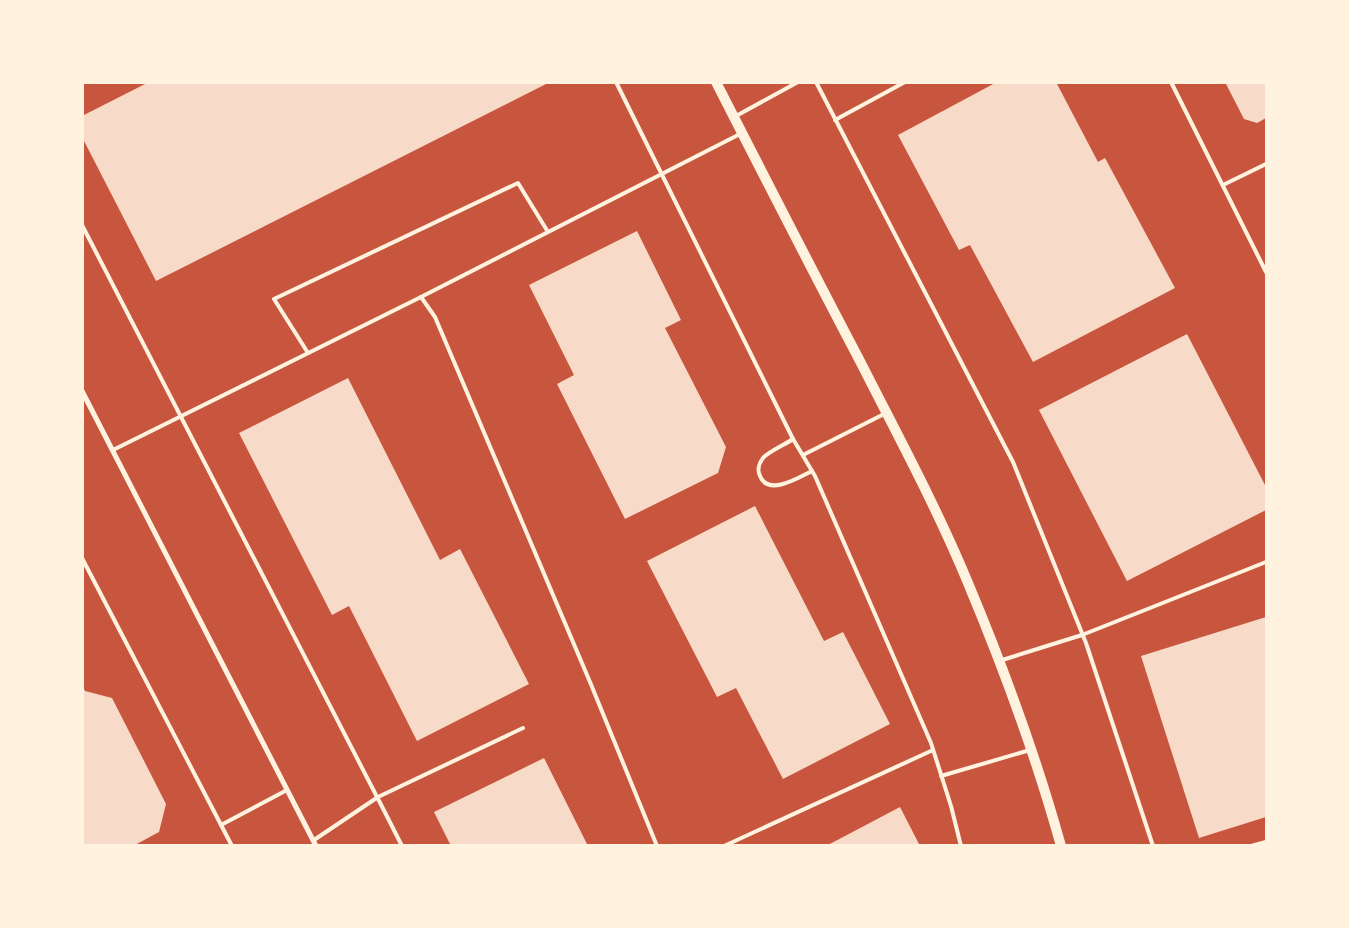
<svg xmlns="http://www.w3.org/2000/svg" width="1349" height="928" font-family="'Source Sans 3',sans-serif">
<rect width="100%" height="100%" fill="#c8553d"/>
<g fill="#f7dbc8">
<path d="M149,82H550L156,281L82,137V116Z"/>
<path d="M997,82H1056L1098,162L1105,158L1175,288L1033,362L970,245L959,250L898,135Z"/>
<path d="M1225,82H1266V118L1257,123L1244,119Z"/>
<path d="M637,231L681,320L665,328L726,447L718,473L625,519L557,384L574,375L529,285Z"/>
<path d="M1187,334L1266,487V510L1127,581L1039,410Z"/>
<path d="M348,378L440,560L460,549L529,684L417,741L349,606L332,615L239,433Z"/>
<path d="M755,506L824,641L843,632L890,724L783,779L736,688L717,697L647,561Z"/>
<path d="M1266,617V817L1199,838L1141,656Z"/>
<path d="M82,685L85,691L112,698L166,804L159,832L133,846H82Z"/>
<path d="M544,758L588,846H451L434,812Z"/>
<path d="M900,807L920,846H826Z"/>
</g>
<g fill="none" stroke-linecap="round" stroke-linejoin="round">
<g stroke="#fff3e0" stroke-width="4">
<path d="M616,82L793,439L815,476L931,743L951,806L961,846"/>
<path d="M816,82L1013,462L1086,643L1153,846"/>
<path d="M1171,82L1266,272"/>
<path d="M736,116L798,82"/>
<path d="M835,120L905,82"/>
<path d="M1223,185L1266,164"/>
<path d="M82,225C188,432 297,638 402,846"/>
<path d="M308,353L274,299L518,183L548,232"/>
<path d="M793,439C786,444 768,452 763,458C759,463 757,470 760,476C768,497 800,477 812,471"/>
<path d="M113,450L421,297"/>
<path d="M803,455L886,413"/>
<path d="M82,558L232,846"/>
<path d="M999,661L1082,635L1266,562"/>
<path d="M941,776L1030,750"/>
<path d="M221,825L287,790"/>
<path d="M314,840L378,797L523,728"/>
<path d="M657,846L590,682L435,317L421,297L742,133"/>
<path d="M724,846L933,750"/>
<path d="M1251,846L1266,842"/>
</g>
<path stroke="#fff3e0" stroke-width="5" d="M82,391L316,846"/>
<path stroke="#fff3e0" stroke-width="10" d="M716,82C764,176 812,270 861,363C898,436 937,508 968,583C1004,669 1036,756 1061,846"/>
</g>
<rect width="1349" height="928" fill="none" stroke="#fff3e0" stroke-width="168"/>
</svg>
